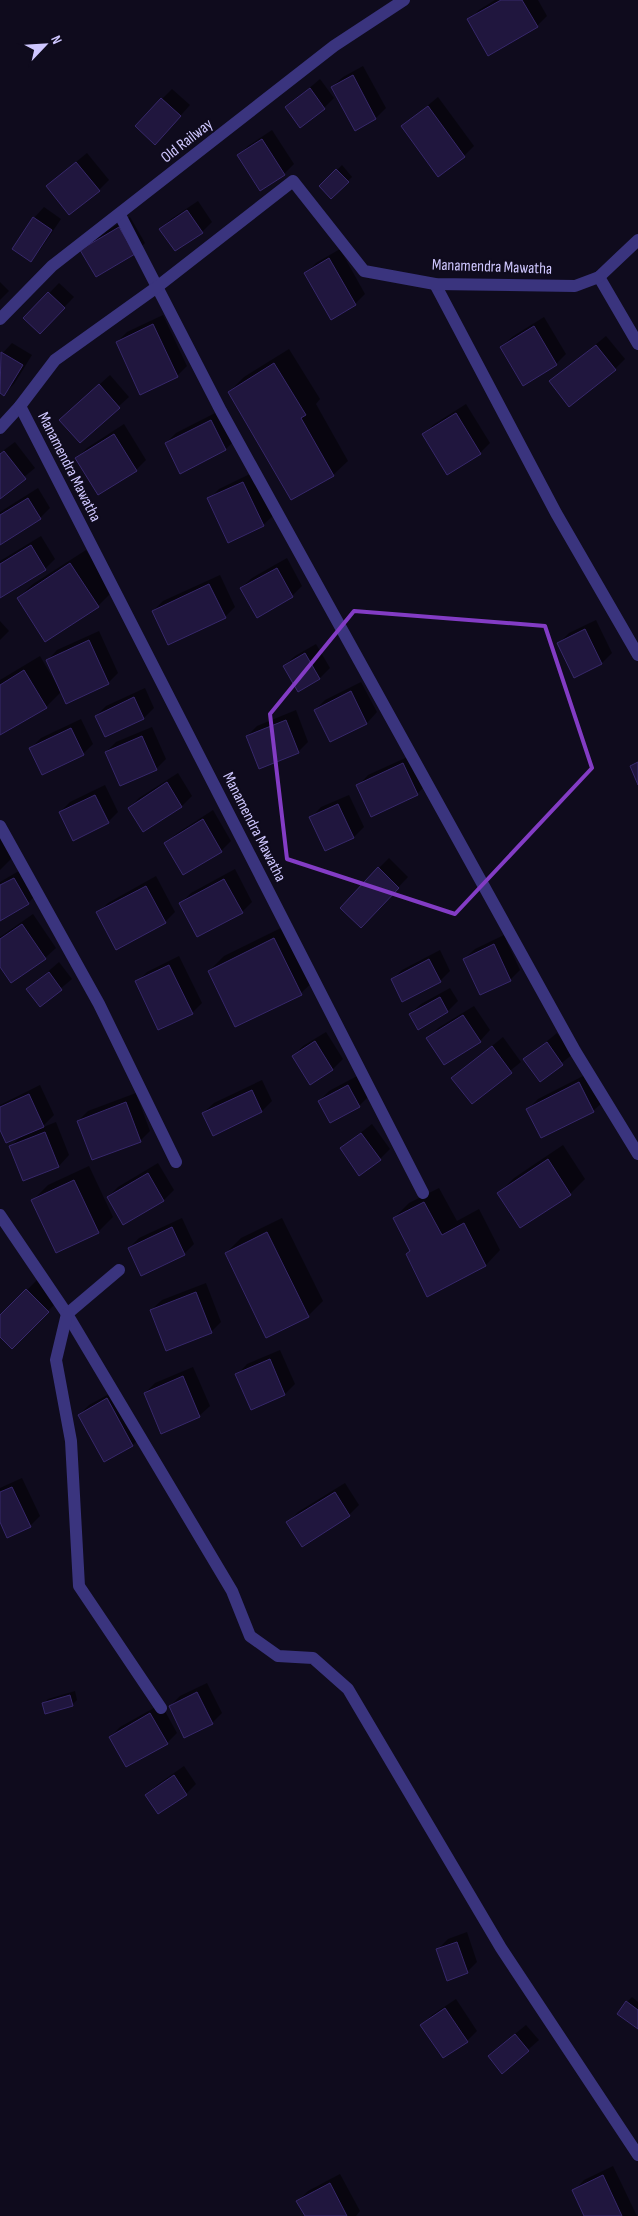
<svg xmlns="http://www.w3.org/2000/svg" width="638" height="2216" font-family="'Sofia Sans Condensed',sans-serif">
<rect width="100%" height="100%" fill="#0f0b1d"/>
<g fill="#0007">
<path d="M495,0H538L547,16L537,26L469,20L479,10Z"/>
<path d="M363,66L386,108L376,118L355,129L332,87L343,77Z"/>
<path d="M320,79L334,98L324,108L287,107Z"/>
<path d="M172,89L190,105L165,133L162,99Z"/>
<path d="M438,97L474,146L464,156L403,126Z"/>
<path d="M272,130L294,164L284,174L238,156L248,146Z"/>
<path d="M87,153L109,180L99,190L47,186Z"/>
<path d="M342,165L352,177L331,197L321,186Z"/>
<path d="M198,201L212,222L202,232L161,229L171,219Z"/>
<path d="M44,207L61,219L40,250L30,261L13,249L34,218Z"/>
<path d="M130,217L145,243L135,253L81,250L91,240Z"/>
<path d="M340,249L365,294L355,304L306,273L316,263Z"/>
<path d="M0,282L9,291L0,300Z"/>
<path d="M59,283L74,297L40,332L25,318Z"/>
<path d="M163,315L187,366L177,376L117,342L127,332Z"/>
<path d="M544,317L566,354L556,364L501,347L512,337Z"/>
<path d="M606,336L625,359L615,369L551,381Z"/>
<path d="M12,343L32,355L14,384L4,394L0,392V356Z"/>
<path d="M289,349L320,399L316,404L348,461L333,475L229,392L244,377Z"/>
<path d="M110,375L129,397L80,441L71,410Z"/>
<path d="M466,404L490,443L480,453L423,435L433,425Z"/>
<path d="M221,410L236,439L226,449L166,443L176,433Z"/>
<path d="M124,424L146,460L136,470L77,458L87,448Z"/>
<path d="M15,442L35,468L0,497V453Z"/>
<path d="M254,472L274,515L263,525L209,499L219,489Z"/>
<path d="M38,488L50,508L40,518L0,544V512Z"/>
<path d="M41,536L55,559L45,569L0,595V561Z"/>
<path d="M86,550L113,591L98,606L18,598L33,584Z"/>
<path d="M287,558L302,586L292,596L241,588L252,578Z"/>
<path d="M220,575L235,607L225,617L153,611L163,601Z"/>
<path d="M596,620L612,653L602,663L559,643L569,633Z"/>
<path d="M0,621L9,631L0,640Z"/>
<path d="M99,631L118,673L108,683L62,691L46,707L0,734V680L40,656L57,685L58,684L47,661L57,650Z"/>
<path d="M316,644L330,668L320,678L298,690L284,666L295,656Z"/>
<path d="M361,682L377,712L367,723L330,741L315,710L325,700Z"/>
<path d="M145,688L154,708L144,718L105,736L96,716L106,706Z"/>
<path d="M296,710L308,742L298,752L247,736L257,726Z"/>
<path d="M81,719L93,744L83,754L31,748L41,738Z"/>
<path d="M152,727L166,759L156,769L106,752L116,742Z"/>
<path d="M414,754L427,784L417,794L358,786L368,775Z"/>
<path d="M178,773L192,796L182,806L143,830L129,808L139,798Z"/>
<path d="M105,785L118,812L108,822L60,812L70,802Z"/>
<path d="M349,795L364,827L354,837L326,850L311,818L321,807Z"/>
<path d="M213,810L231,841L221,851L184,873L165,844L176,834Z"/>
<path d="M0,829L14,856L0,870Z"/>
<path d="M389,858L408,877L371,916L379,868Z"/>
<path d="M24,868L38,893L28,903L0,919V882Z"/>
<path d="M235,869L252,902L242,912L181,903L191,893Z"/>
<path d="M156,876L175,912L165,922L98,913L108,903Z"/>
<path d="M33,914L56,948L45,958L12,981L0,965V937Z"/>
<path d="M289,924L316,979L301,993L209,971L224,956Z"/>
<path d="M504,935L520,970L510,980L464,959L475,949Z"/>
<path d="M440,950L450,971L440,981L392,980L402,970Z"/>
<path d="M179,956L202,1003L192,1013L137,982L147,972Z"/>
<path d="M59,962L72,979L41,1005L28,989Z"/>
<path d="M450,988L458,1001L448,1011L410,1014L421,1004Z"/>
<path d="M474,1006L490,1030L480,1041L428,1039L438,1028Z"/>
<path d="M326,1032L343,1059L333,1069L310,1083L293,1056L303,1046Z"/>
<path d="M557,1033L573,1054L540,1080L525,1059Z"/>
<path d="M503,1037L521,1062L472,1102L453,1078Z"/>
<path d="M589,1073L604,1101L593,1111L542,1136L528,1109L538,1099Z"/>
<path d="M359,1075L369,1096L359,1106L330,1122L319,1101L329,1091Z"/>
<path d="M262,1080L272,1101L262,1111L213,1134L203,1113L214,1103Z"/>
<path d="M40,1085L54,1115L41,1128L56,1122L69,1155L59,1166L23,1180L10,1147L22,1135L0,1127V1105Z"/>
<path d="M136,1093L150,1131L140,1141L78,1121L88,1111Z"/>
<path d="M372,1124L390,1149L380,1159L341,1148Z"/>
<path d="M563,1145L585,1179L570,1194L521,1226L499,1193L514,1178Z"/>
<path d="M158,1163L174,1190L164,1200L124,1223L108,1197L118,1187Z"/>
<path d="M89,1166L113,1217L98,1232L33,1200L48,1185Z"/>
<path d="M439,1188L457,1221L479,1209L500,1250L486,1265L428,1295L411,1250L394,1218L409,1203Z"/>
<path d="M182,1218L194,1244L184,1254L129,1248L139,1238Z"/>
<path d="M282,1218L323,1301L308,1316L226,1253L241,1238Z"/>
<path d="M37,1280L58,1301L12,1347L0,1336V1317Z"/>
<path d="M206,1283L221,1322L211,1332L151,1310L162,1300Z"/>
<path d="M280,1350L295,1384L285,1394L251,1408L237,1375L247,1364Z"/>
<path d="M193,1367L210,1406L199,1416L145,1393L155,1383Z"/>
<path d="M118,1389L143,1434L133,1445L105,1460L79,1415L89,1405Z"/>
<path d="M22,1478L40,1516L30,1526L0,1519V1488Z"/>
<path d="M345,1483L359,1505L349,1515L288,1522L298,1512Z"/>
<path d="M207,1683L222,1713L212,1723L170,1706L180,1696Z"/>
<path d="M75,1691L77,1700L73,1704H43L48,1699Z"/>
<path d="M161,1704L177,1733L167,1743L110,1737L120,1727Z"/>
<path d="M184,1766L196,1784L186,1794L147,1795L157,1785Z"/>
<path d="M467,1932L477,1962L467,1972L438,1949L448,1939Z"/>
<path d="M632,1997L638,2002V2027L627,2002Z"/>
<path d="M456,1999L477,2031L467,2041L422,2025L432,2015Z"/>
<path d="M526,2025L539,2040L503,2072L500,2046Z"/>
<path d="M613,2166L637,2216H586L574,2191L584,2180Z"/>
<path d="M340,2174L360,2211L356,2216H306L298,2201L308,2191Z"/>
</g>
<g fill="#20163e" stroke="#37286b">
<path d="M501,0H522L538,27L488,56L467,19Z"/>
<path d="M353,75L376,119L355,131L331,87Z"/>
<path d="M310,88L325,109L300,128L285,107Z"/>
<path d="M161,98L181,116L155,145L135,126Z"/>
<path d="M428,106L465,157L438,177L401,126Z"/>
<path d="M262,139L285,175L260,191L237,155Z"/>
<path d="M76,162L100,191L69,215L46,186Z"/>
<path d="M336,169L349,182L331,199L319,186Z"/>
<path d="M187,210L203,233L175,251L159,229Z"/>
<path d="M33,217L52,230L31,262L12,249Z"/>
<path d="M119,227L135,254L96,277L80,250Z"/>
<path d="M329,258L356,305L331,320L304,273Z"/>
<path d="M48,292L65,308L40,334L23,318Z"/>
<path d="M153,324L178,377L140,395L116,342Z"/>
<path d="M534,326L557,365L523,386L500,347Z"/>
<path d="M596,345L616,370L569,407L549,381Z"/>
<path d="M1,352L23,365L4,396L0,393Z"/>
<path d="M274,363L306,415L301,418L334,476L291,500L228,392Z"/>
<path d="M99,384L120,408L80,443L59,420Z"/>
<path d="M456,413L481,454L447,475L422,434Z"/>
<path d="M211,420L226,450L180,474L165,443Z"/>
<path d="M114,434L137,471L98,495L75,458Z"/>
<path d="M4,451L26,479L0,499V454Z"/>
<path d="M243,482L264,526L228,543L207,498Z"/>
<path d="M28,498L41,519L0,545V515Z"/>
<path d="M31,545L46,570L0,598V564Z"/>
<path d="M70,563L99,607L45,642L17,598Z"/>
<path d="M277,568L293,597L257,618L240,588Z"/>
<path d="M209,584L226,618L168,645L152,611Z"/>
<path d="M585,629L602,664L574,678L557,643Z"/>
<path d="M89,640L109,684L66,704L46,660Z"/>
<path d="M305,653L320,679L298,692L283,666Z"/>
<path d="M24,670L47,708L0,735V685Z"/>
<path d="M351,691L367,724L330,742L314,710Z"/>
<path d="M134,697L144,719L105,737L95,716Z"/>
<path d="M286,720L299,753L259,769L246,736Z"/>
<path d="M71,728L84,755L42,775L29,748Z"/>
<path d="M142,736L157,770L120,786L105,752Z"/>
<path d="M638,762V785L630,766Z"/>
<path d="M403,763L418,795L371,817L356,785Z"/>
<path d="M167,782L182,807L143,832L128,808Z"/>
<path d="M95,795L109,823L73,841L59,812Z"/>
<path d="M338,804L354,838L325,851L309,817Z"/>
<path d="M203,819L222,852L183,875L164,843Z"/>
<path d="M378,867L399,888L361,928L340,908Z"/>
<path d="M14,878L29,904L0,921V885Z"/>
<path d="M224,879L243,913L197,937L179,903Z"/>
<path d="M146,886L166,923L116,950L96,912Z"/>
<path d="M22,924L46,959L11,983L0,967V939Z"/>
<path d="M274,938L302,995L235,1027L208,971Z"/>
<path d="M494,944L511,981L480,995L463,959Z"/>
<path d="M429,959L441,982L402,1002L391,979Z"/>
<path d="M169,965L193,1014L158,1030L135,981Z"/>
<path d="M49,972L62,990L40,1007L26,989Z"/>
<path d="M440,997L448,1012L418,1030L409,1014Z"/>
<path d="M463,1015L481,1042L444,1065L426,1038Z"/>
<path d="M315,1041L333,1070L310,1085L292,1056Z"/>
<path d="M547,1042L563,1065L540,1082L523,1059Z"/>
<path d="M492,1046L512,1073L472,1104L451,1078Z"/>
<path d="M579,1082L594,1112L541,1138L526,1109Z"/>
<path d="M348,1085L360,1107L330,1123L318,1101Z"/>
<path d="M252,1090L262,1112L213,1136L202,1113Z"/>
<path d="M29,1094L44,1127L6,1143L0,1130V1107Z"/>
<path d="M126,1102L141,1142L92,1160L77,1121Z"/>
<path d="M45,1132L59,1167L23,1181L9,1146Z"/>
<path d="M361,1133L381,1160L359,1176L340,1148Z"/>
<path d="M548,1159L571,1195L520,1228L497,1193Z"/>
<path d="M148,1173L164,1201L123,1225L107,1197Z"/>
<path d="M74,1180L99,1233L56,1253L31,1200Z"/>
<path d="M424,1202L442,1235L464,1223L486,1266L427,1297L406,1254L410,1251L393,1218Z"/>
<path d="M172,1227L185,1255L141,1276L128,1248Z"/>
<path d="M267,1232L309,1317L266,1338L225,1253Z"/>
<path d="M26,1289L49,1312L12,1349L0,1337V1315Z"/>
<path d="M196,1292L212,1333L166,1351L150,1310Z"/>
<path d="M270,1359L285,1395L251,1410L235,1374Z"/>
<path d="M183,1376L200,1417L161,1434L144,1393Z"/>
<path d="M107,1398L133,1446L104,1462L78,1415Z"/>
<path d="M12,1487L31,1527L7,1538L0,1522V1492Z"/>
<path d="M335,1492L350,1516L302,1547L286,1522Z"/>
<path d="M197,1692L213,1724L184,1738L169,1706Z"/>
<path d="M70,1695L73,1706L45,1714L42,1703Z"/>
<path d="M150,1713L168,1744L126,1767L109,1737Z"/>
<path d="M174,1775L187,1795L158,1814L145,1795Z"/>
<path d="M457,1942L468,1973L447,1981L436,1949Z"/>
<path d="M626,2001L638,2010V2029L617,2014Z"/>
<path d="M445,2008L468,2042L443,2058L420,2025Z"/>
<path d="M515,2034L529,2051L502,2074L488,2056Z"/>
<path d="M603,2175L622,2216H584L572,2190Z"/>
<path d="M330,2183L347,2216H305L296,2201Z"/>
</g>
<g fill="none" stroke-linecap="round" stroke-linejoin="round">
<g stroke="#3a347e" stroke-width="12">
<path d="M120,215L221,411L575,1051L638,1154"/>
<path d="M599,277L638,344"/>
<path d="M435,284L556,513L638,655"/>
<path d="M0,319L52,266L334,46L404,0"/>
<path d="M0,428L20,406"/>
<path d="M0,826L99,1004L176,1162"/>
<path d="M423,1193L20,406L55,360L157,287L293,181L364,271L435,284L575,286L599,277L638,240"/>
<path d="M0,1215L67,1314L232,1591L250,1636L278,1656L313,1658L348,1689L501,1948L638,2155"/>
<path d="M119,1270L67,1314L56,1360L71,1441L79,1586L161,1708"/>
</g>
</g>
<path fill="none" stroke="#833cc5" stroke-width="4" stroke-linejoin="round" d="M354,611L545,626L592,768L455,914L287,859L270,714Z"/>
<g text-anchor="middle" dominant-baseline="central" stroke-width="4" stroke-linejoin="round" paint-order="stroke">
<g font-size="16" fill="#cfc7ff" stroke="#0f0b1d">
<text transform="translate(187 141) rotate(-38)">Old Railway</text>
<text transform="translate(492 267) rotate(2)">Manamendra Mawatha</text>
<text transform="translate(69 467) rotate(63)">Manamendra Mawatha</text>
<text transform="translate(254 827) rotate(63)">Manamendra Mawatha</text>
</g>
</g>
<g transform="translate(45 45) rotate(65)" stroke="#0f0b1d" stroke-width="4" paint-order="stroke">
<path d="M0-4L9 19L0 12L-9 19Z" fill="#cfc7ff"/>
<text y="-8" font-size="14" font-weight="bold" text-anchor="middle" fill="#cfc7ff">N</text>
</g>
</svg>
